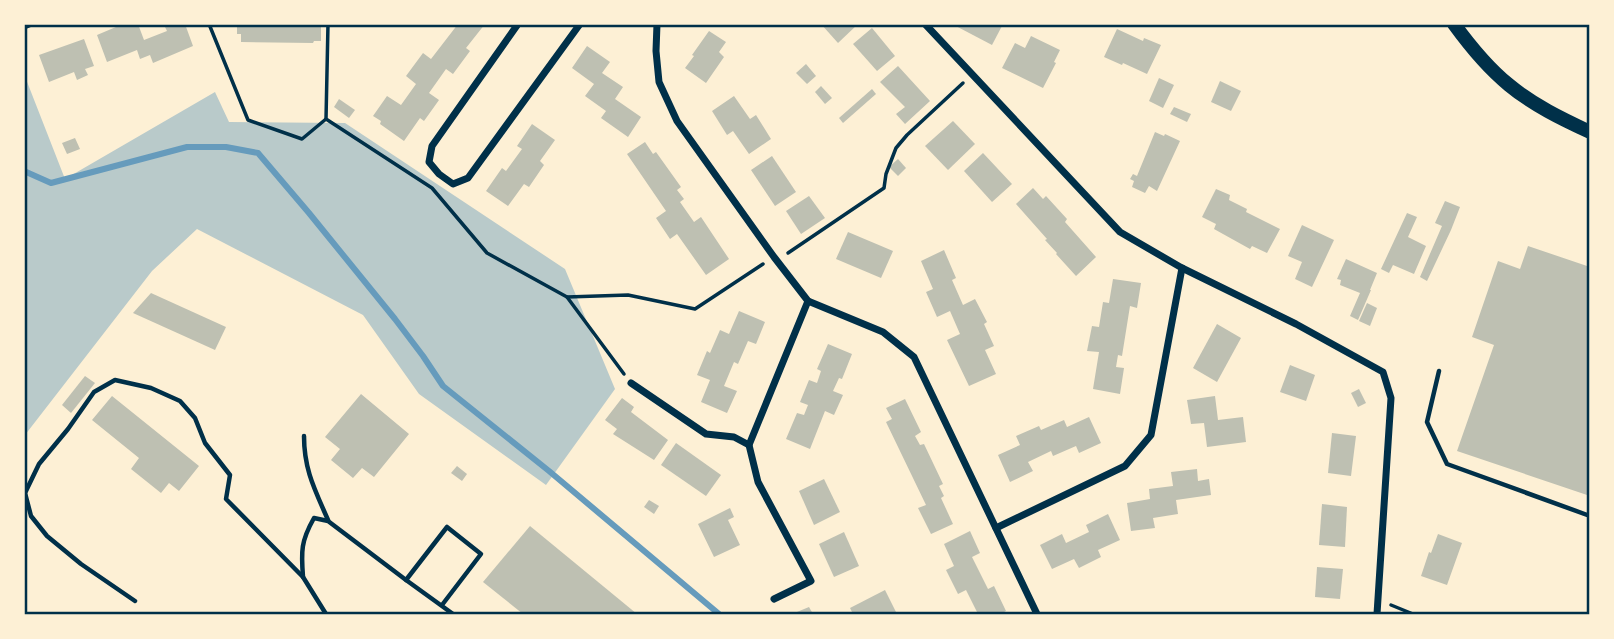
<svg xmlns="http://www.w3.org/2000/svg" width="1614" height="639" font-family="Poppins,sans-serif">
<rect width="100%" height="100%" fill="#fdf0d5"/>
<path fill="#b9caca" d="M24,74L65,179L215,92L229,122L345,123L565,269L615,389L546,485L419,394L363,315L197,229L152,271L25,435Z"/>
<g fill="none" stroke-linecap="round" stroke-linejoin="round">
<path stroke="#669bbc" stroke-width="6" d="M24,171L51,183L187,147H226L258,153L309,213L395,319L423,356L443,386L549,471L719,614"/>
</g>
<g fill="#bec0b2">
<path d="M123,24H138L144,40L167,31L165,27L172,24H185L193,46L153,63L150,55L140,59L137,50L107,62L97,35Z"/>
<path d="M237,24H321V41H314L313,43L241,42V34H237Z"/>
<path d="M458,24H485L466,48L470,51L453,74L446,69L429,93L439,100L424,121L420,118L404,141L380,124L381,121L373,116L387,96L401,105L416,84L406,76L423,53L431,59Z"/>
<path d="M821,24H858L838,43Z"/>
<path d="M952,24H1003L992,45Z"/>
<path d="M872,28L895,56L877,71L853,44Z"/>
<path d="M1117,29L1143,41L1144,38L1161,45L1147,74L1123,63L1122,65L1104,57Z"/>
<path d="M709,31L726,42L719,52L724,57L706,83L685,68L694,56L692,55Z"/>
<path d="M1031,36L1060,50L1054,62L1056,63L1043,88L1002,68L1015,43L1025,48Z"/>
<path d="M84,39L94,66L85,69L88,75L77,80L74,72L49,82L39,55Z"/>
<path d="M587,46L610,62L602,73L623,87L615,99L641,117L628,137L601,118L606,111L585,96L594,84L572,68Z"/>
<path d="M806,64L816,76L807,84L796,73Z"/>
<path d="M898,66L930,101L905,124L896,114L905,107L880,82Z"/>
<path d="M1159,78L1174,85L1163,108L1149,101Z"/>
<path d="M1220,81L1241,91L1231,111L1211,102Z"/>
<path d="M821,86L832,98L825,104L815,92Z"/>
<path d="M872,89L876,94L843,123L839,118Z"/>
<path d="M734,96L750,119L756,115L771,139L749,154L733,131L727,135L712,111Z"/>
<path d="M339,99L355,110L349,118L334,107Z"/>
<path d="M1174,107L1191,114L1187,122L1170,114Z"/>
<path d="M953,121L975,144L948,170L925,146Z"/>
<path d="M532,124L555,140L540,161L544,165L529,187L524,184L508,206L486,191L502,168L506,171L522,149L517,146Z"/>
<path d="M1155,132L1164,136L1165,134L1180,141L1157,191L1149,186L1145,193L1132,187L1134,181L1130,179L1133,174L1137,176Z"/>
<path d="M75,138L80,149L67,154L62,143Z"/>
<path d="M645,142L653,154L656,152L681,187L677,190L684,199L680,202L694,222L701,217L729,259L706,275L677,234L670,239L656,218L666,211L627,154Z"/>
<path d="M983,153L1012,184L992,202L964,171Z"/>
<path d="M772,156L796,192L775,206L751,170Z"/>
<path d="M898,159L906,168L898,176L889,167Z"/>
<path d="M1033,188L1043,199L1046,196L1067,219L1065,222L1096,257L1076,276L1056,254L1057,253L1045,240L1047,239L1016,204Z"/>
<path d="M1216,189L1230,195L1229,200L1247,209L1246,212L1280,229L1267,253L1252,246L1250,249L1214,229L1216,224L1202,217Z"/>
<path d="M809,196L825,218L801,234L786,211Z"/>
<path d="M1445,201L1460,207L1451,230L1427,281L1420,277L1442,226L1435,223Z"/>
<path d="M1407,213L1417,217L1408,237L1426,246L1414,274L1393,265L1389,273L1381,269Z"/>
<path d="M1302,225L1334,240L1312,287L1295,279L1302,262L1288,256Z"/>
<path d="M848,232L893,251L881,278L836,259Z"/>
<path d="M1528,246L1590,267V496L1457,451L1494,345L1472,337L1498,261L1520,269Z"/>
<path d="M944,250L956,278L952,280L963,305L975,299L987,322L984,324L994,346L985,350L996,374L969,386L947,340L960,334L950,311L937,317L926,292L933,289L921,261Z"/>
<path d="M1346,259L1377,273L1370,290H1371L1358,320L1350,316L1360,293L1340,285L1341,280L1337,279Z"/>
<path d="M1113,279L1141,283L1137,308L1130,306L1122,356L1118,355L1116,367L1124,368L1120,394L1093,389L1099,352L1087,351L1092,326L1099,327L1103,302L1109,303Z"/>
<path d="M151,293L226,327L215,350L133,313Z"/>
<path d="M1367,303L1377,308L1370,326L1359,321Z"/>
<path d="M739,311L765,322L756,344L748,341L738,364L734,362L724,386L737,391L727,413L701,402L710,380L697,375L707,351L710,353L720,330L729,334Z"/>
<path d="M1217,324L1241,338L1217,382L1193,368Z"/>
<path d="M828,344L852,354L842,379L839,378L833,391L843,395L834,415L825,411L810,449L786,439L797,413L804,415L808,405L800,402L809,380L817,383L821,371L817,369Z"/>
<path d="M1290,365L1315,375L1306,401L1280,392Z"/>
<path d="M85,376L95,383L71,413L62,405Z"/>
<path d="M1359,389L1366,403L1358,407L1351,393Z"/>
<path d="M361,394L409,434L374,477L362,468L353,478L331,460L340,449L325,437Z"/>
<path d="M112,396L199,466L179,491L169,483L161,493L131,469L139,458L92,420Z"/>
<path d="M1215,396L1218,420L1243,417L1246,442L1207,447L1204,423L1191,424L1187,400Z"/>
<path d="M622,398L634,407L631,412L668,440L654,460L613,434L617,429L605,420Z"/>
<path d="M905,399L921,432L915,436L920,445L924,444L943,484L939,486L944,496L941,498L953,524L931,534L918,508L926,505L886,422L892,419L886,408Z"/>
<path d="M1089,417L1101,443L1079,453L1076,446L1053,456L1051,451L1028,462L1033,471L1010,482L998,455L1020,445L1016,436L1039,426L1041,430L1064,420L1067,427Z"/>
<path d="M1332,433L1356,436L1351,476L1328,473Z"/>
<path d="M676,443L721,475L706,496L661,465Z"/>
<path d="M457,466L467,474L462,481L451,473Z"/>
<path d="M1197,469L1198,481L1209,479L1211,495L1176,500L1178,514L1153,518L1155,528L1131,531L1127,503L1150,499L1149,489L1173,486L1171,472Z"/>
<path d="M824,479L840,512L814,525L799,491Z"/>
<path d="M649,500L659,506L654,514L644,507Z"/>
<path d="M1322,504L1347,507L1345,547L1319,545Z"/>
<path d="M730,508L734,517L728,520L740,545L714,557L698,524Z"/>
<path d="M1108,514L1120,540L1098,550L1101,557L1079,568L1074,559L1052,569L1040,545L1062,534L1066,543L1089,532L1086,525Z"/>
<path d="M530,526L637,614H523L483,582Z"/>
<path d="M970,531L980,553L972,557L988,589L994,586L1006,611L1000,614H978L966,590L958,594L946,570L954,566L944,544Z"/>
<path d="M844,532L859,566L834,577L819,544Z"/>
<path d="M1438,534L1462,543L1447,585L1421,576L1429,552L1431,553Z"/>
<path d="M1317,567L1343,569L1340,599L1315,597Z"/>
<path d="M885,590L897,614H853L850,608Z"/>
<path d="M809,607L813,614H792Z"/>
</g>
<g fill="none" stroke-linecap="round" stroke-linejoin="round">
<g stroke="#003049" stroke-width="3.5">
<path d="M209,24L248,120L302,139L326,119"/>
<path d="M328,24L326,119L432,188L487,253L567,297L628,295L695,309L763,264"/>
<path d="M788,253L884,188L886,174L896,148L907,135L963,83"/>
<path d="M567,297L624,374"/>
<path d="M1391,605L1413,614"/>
</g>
<g stroke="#003049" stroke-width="4.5">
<path d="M1439,371L1427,422L1447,464L1590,516"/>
<path d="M304,436C304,470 315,490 328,520"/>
<path d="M303,577C301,551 301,541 314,518L328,521L406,580"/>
<path d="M135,601L81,564L47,536L31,516L25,493L39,464L68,429L94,392L115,380L151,388L180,401L195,418L205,443L230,475L226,499L303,577L326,614"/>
<path d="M442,605L481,554L447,527L406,580L453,614"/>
</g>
<g stroke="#003049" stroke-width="7">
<path d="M518,24L432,146L429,162L439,174L453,184L468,178L580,24"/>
<path d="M657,24L656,51L659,82L677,121L774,257L808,301L883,332L914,357L1037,614"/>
<path d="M925,24L1120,232L1182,268L1296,324L1383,372L1391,398L1377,614"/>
<path d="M24,26L29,24"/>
<path d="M631,383L706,434L734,437L749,445"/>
<path d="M996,528L1125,466L1151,435L1182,268"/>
<path d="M774,599L811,581L758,482L749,445L808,301"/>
</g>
<path stroke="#003049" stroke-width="14" d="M1454,24C1470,46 1488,68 1509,85C1533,105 1562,119 1590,132"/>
</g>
<rect width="1614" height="639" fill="none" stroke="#fdf0d5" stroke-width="52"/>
<rect x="26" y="26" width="1562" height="587" fill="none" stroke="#003049" stroke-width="2.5"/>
</svg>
